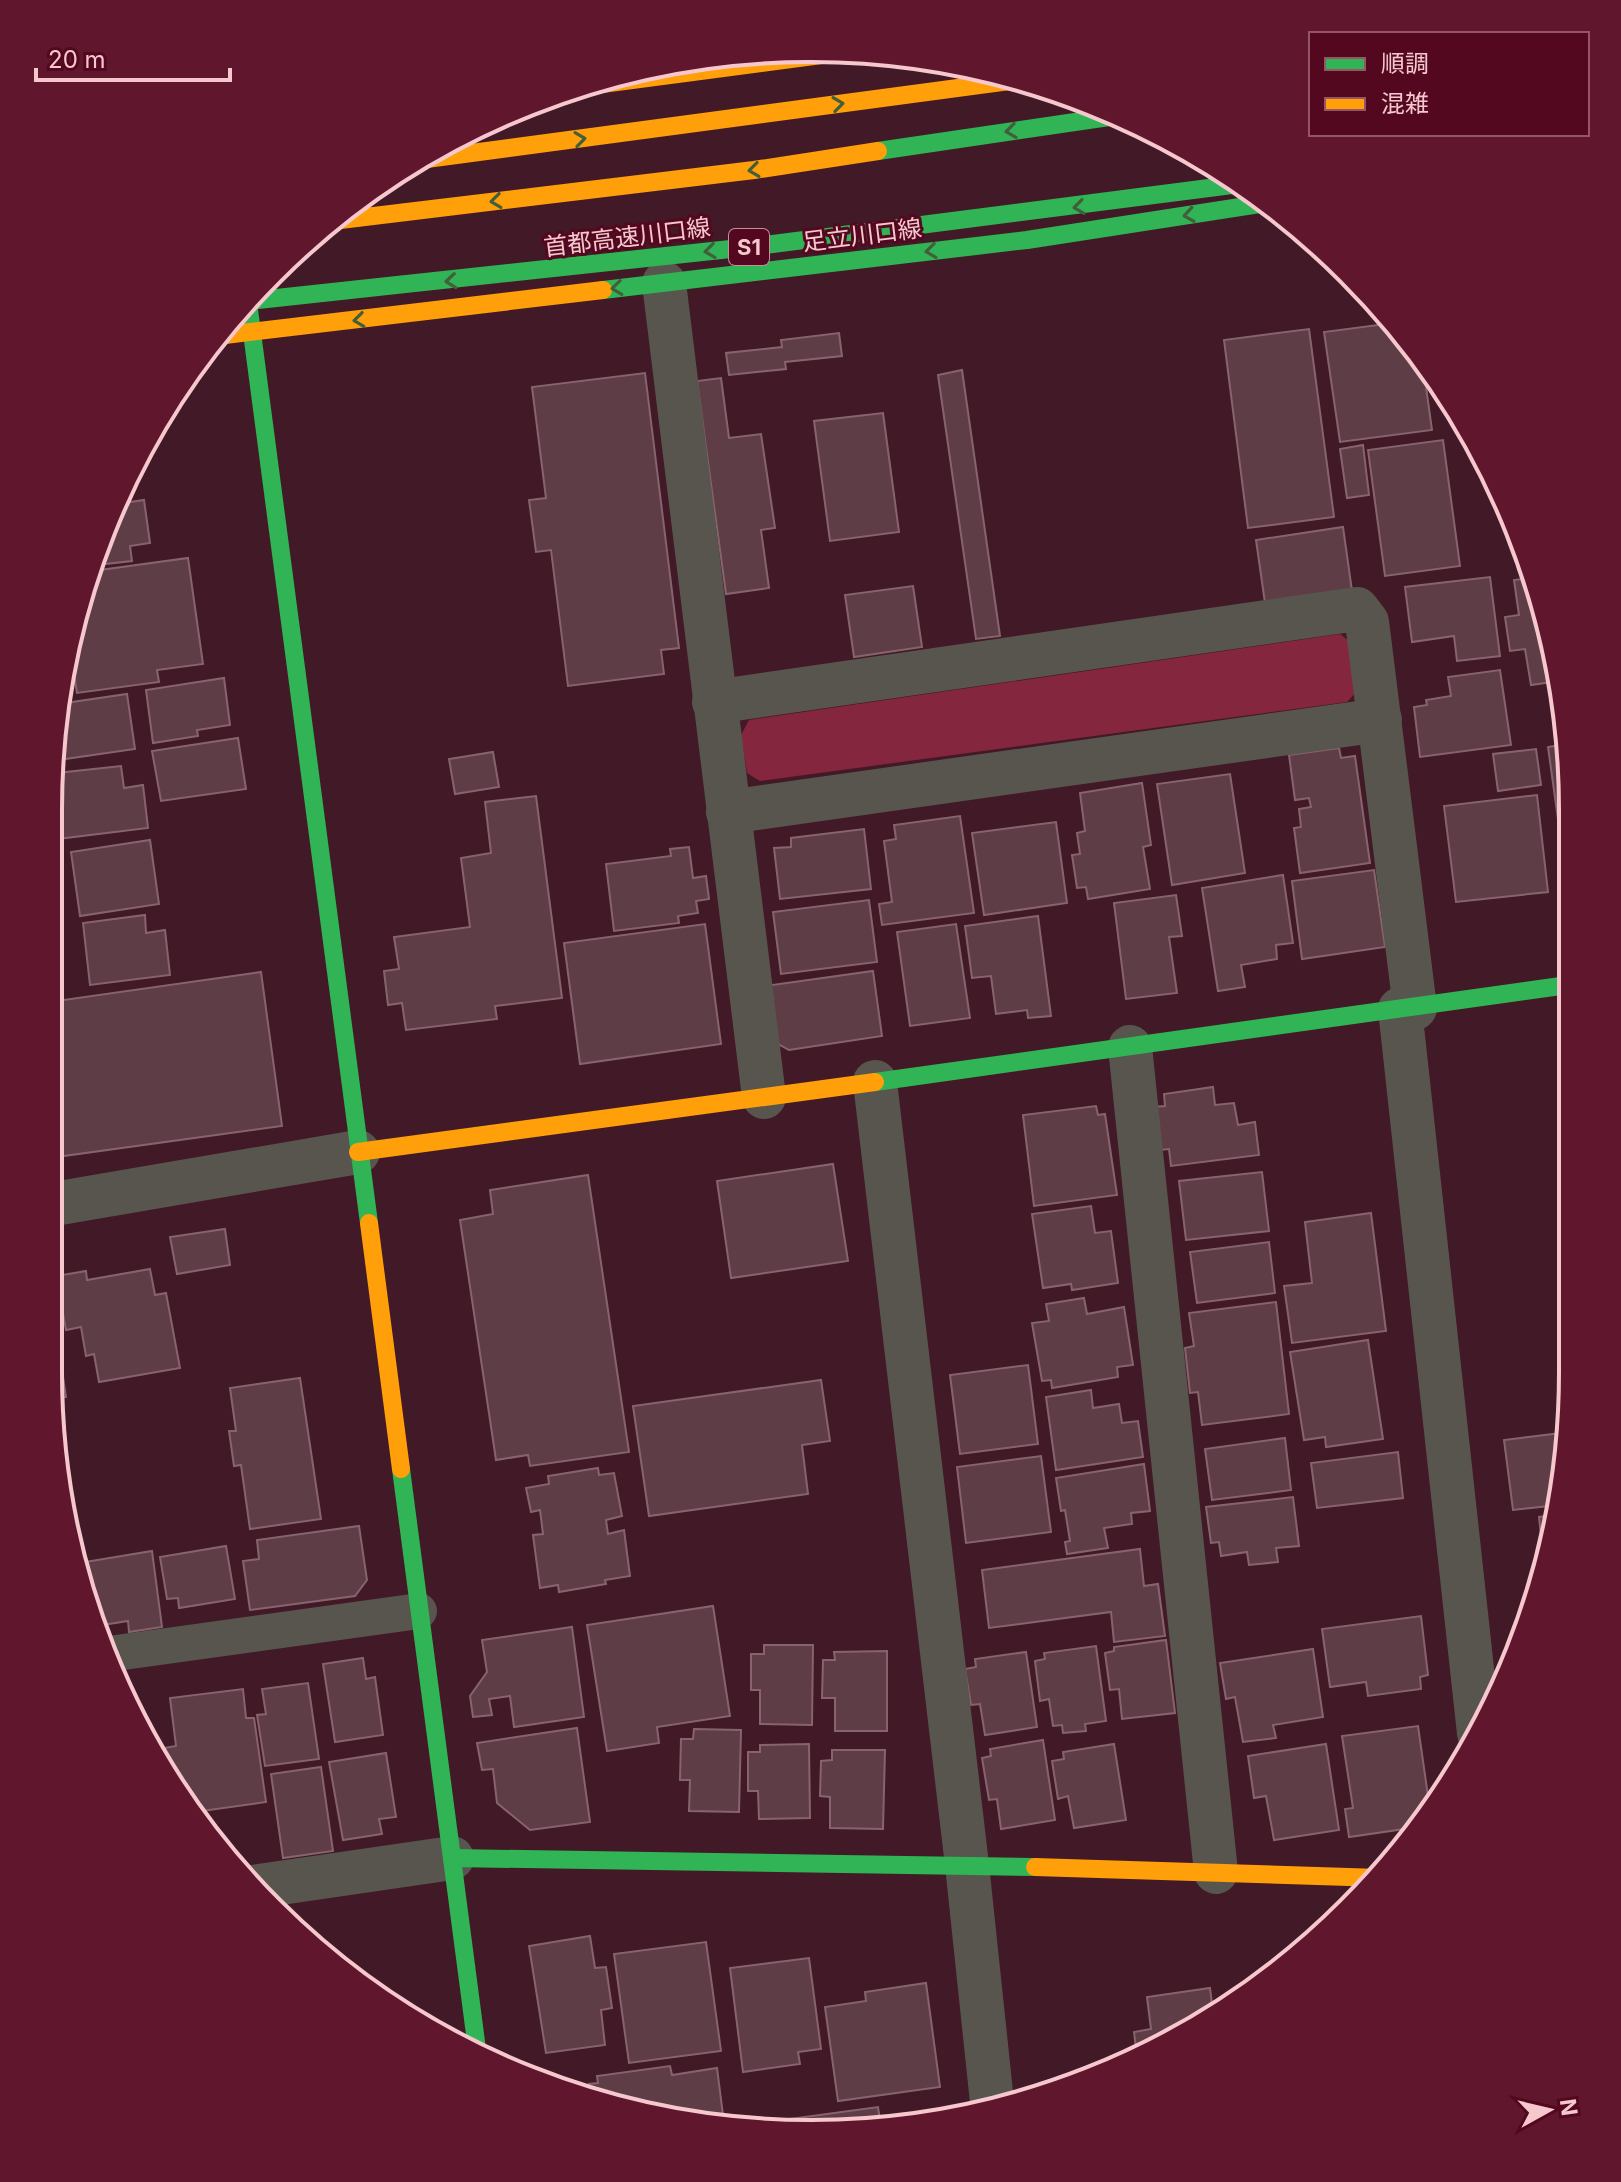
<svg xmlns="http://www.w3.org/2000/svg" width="1621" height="2182" font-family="Inter,'Noto Sans JP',sans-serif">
<rect width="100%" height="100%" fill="#421926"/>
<path fill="#85263f" d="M1340,634L1354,645L1360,688L1347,702L760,781L747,773L741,735L749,720Z"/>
<g fill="#5f3d46" stroke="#87646d" stroke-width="2">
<path d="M1393,323L1416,347L1422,358L1432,430L1340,442L1324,332Z"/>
<path d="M1309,329L1334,517L1248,528L1224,340Z"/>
<path d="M839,333L842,356L785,362L786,369L729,375L726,353L782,347L781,340Z"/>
<path d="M962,370L1000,636L976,639L938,375Z"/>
<path d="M645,373L679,648L661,650L664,674L568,686L551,550L536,552L529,500L546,498L532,387Z"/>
<path d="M721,378L729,438L761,434L775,528L761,530L769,588L726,594L697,381Z"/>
<path d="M883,413L899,532L830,541L814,421Z"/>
<path d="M1443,440L1460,566L1385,576L1368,450Z"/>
<path d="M1363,445L1369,495L1347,498L1340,449Z"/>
<path d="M144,500L150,543L130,546L132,561L96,565L124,503Z"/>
<path d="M1508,507L1515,519L1528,568L1518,570Z"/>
<path d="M1343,527L1352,591L1265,603L1256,540Z"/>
<path d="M188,558L203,664L157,670L159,682L77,693L69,641L74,614L93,571Z"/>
<path d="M1490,577L1500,656L1457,661L1454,636L1412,642L1405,587Z"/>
<path d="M1531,578L1559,681L1531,685L1525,649L1510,651L1505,617L1519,615L1514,580Z"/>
<path d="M913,586L922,647L854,657L845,595Z"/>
<path d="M1500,670L1511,745L1420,757L1414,707L1427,705L1426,700L1451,696L1448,677Z"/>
<path d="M224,678L230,725L197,730L198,736L153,743L146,690Z"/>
<path d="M127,694L135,749L58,760L54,737L59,704Z"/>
<path d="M238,738L246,789L161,801L152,751Z"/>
<path d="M1567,744V840L1561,841L1548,747Z"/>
<path d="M1339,748L1341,758L1355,756L1370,863L1300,873L1294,828L1301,827L1299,809L1311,807L1309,798L1295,800L1289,755Z"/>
<path d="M1536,749L1541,785L1498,791L1493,754Z"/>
<path d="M493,752L499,787L455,794L449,759Z"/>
<path d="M121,766L124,788L143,785L148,828L49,840L50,798L61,796L57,773Z"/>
<path d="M1230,774L1245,873L1172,885L1157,784Z"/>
<path d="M1142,783L1151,845L1143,847L1150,889L1088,899L1086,887L1077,888L1072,855L1080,854L1077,833L1085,831L1080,793Z"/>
<path d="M1537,795L1548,892L1456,902L1444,806Z"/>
<path d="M536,796L562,998L495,1006L497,1019L406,1030L402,1003L388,1005L384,971L399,969L394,937L470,927L461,858L491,853L485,802Z"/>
<path d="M960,816L974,913L882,925L879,904L892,902L884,841L896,839L894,825Z"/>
<path d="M1056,822L1067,903L984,915L972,833Z"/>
<path d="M864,829L871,889L780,899L774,848L791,847V838Z"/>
<path d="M150,840L159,904L80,916L71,852Z"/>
<path d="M689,847L693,878L706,876L709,899L696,901L698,913L678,916L679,923L614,931L606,864L671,856L670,849Z"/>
<path d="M1567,847L1568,890H1566L1560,848Z"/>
<path d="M1374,870L1385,947L1302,959L1292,881Z"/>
<path d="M1283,875L1293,943L1276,945L1277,959L1241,965L1245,987L1218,991L1202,888Z"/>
<path d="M1176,895L1182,936L1169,937L1177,993L1126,999L1114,903Z"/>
<path d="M869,900L877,962L781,974L773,912Z"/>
<path d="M145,915L146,933L165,930L170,975L90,985L83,923Z"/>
<path d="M1038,916L1051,1016L1028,1018L1027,1010L996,1014L991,976L972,978L965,926Z"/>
<path d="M705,924L721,1044L580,1064L564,943Z"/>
<path d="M956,924L970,1018L910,1026L897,932Z"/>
<path d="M873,971L882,1036L789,1050L773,1041L765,986Z"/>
<path d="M261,972L282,1126L49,1158V1002Z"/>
<path d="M1213,1087L1215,1105L1234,1103L1238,1125L1255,1122L1259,1155L1171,1166L1169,1149L1160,1150L1154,1107L1165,1106L1164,1094Z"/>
<path d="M1096,1106L1098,1115L1105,1114L1117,1195L1034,1206L1023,1115Z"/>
<path d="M833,1164L848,1261L731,1278L717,1181Z"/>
<path d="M1262,1172L1269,1231L1186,1240L1179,1181Z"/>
<path d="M588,1175L629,1452L530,1466L528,1455L496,1460L460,1220L493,1214L490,1190Z"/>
<path d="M1091,1206L1095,1233L1111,1231L1118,1283L1072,1290L1071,1284L1043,1288L1032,1214Z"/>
<path d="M1371,1213L1386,1331L1292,1343L1284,1286L1312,1283L1305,1222Z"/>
<path d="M225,1229L230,1265L177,1274L170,1237Z"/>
<path d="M1269,1242L1275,1293L1197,1303L1190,1252Z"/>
<path d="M150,1269L155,1295L166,1293L180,1368L99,1382L94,1354L86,1356L81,1327L66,1330L56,1276L86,1271L87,1280Z"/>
<path d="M1084,1298L1087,1314L1124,1307L1133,1365L1117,1367L1118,1377L1052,1388L1051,1380L1042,1381L1032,1323L1049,1321L1046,1304Z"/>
<path d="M1276,1302L1289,1414L1202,1425L1198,1392L1190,1393L1185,1348L1194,1346L1189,1313Z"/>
<path d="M55,1325L66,1397L52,1399L48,1372V1326Z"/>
<path d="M1368,1340L1383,1439L1326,1447L1325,1437L1304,1440L1290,1352Z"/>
<path d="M1028,1365L1038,1444L960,1454L950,1375Z"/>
<path d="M300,1378L321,1519L250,1529L241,1465L234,1466L229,1431H236L230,1388Z"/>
<path d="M821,1380L830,1441L802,1445L808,1494L649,1516L633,1406Z"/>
<path d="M1091,1390L1093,1408L1119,1404L1122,1423L1138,1421L1143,1457L1056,1470L1046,1397Z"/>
<path d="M1570,1432L1558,1505L1513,1510L1504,1440Z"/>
<path d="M1285,1438L1291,1490L1212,1500L1205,1449Z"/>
<path d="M1398,1452L1403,1498L1317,1508L1311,1463Z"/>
<path d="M1041,1456L1051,1532L966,1543L957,1467Z"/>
<path d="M1144,1464L1150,1511L1131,1513L1132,1524L1104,1528L1108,1548L1067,1554L1065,1542L1070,1541L1065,1510L1061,1511L1056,1478Z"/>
<path d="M598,1468L599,1475L614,1473L622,1516L606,1520L608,1534L624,1530L630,1576L605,1580L606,1584L559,1592L558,1585L540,1588L533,1535L543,1534L540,1510L531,1512L526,1488L549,1484L548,1476Z"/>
<path d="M1293,1497L1299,1546L1276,1548L1278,1562L1249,1565L1247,1552L1221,1556L1219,1542L1211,1543L1206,1507Z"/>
<path d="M1556,1515L1547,1569L1545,1574L1539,1517Z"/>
<path d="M359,1526L367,1580L355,1596L250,1610L243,1561L259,1559L257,1540Z"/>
<path d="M226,1546L235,1599L179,1608L178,1598L167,1599L160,1557Z"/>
<path d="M1140,1549L1144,1586L1158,1584L1165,1636L1114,1642L1111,1612L989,1628L982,1570Z"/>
<path d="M152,1551L162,1627L129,1632L128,1621L97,1626L93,1615L85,1562Z"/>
<path d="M713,1606L730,1716L657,1727L659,1743L607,1751L587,1625Z"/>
<path d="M1421,1616L1428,1675L1420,1677L1421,1689L1368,1696L1366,1682L1330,1687L1322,1629Z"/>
<path d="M572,1627L584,1717L514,1727L510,1696L489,1699L492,1715L473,1717L470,1696L487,1672L482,1640Z"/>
<path d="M1166,1640L1175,1713L1122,1719L1119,1689L1110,1690L1105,1653L1114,1651V1647Z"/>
<path d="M764,1645H813L812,1725L760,1724V1690H751V1654H764Z"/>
<path d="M1096,1646L1106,1721L1085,1724L1086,1731L1063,1733L1062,1725L1053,1726L1049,1699L1040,1701L1035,1661L1045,1659L1044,1653Z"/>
<path d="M1313,1649L1323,1717L1273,1725L1276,1738L1243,1742L1235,1697L1226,1699L1220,1663Z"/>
<path d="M887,1651V1731H835V1698H822L823,1660H835L834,1652Z"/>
<path d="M1026,1652L1037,1727L985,1735L980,1704L971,1705L965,1669L976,1667L975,1659Z"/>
<path d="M363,1658L366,1679L375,1677L383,1735L335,1742L323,1664Z"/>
<path d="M308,1683L319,1759L265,1766L257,1715L266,1714L262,1689Z"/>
<path d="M243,1689L246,1718H254L266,1802L195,1812L185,1798L183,1780L172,1781L168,1776L164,1748L176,1746L170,1698Z"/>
<path d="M1418,1726L1430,1810L1418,1827L1349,1837L1345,1809L1353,1808L1342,1736Z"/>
<path d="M577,1728L590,1822L530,1830L497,1803L493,1769L482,1770L477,1743Z"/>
<path d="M694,1729L741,1730L739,1812L689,1811L690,1780H680L681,1739H693Z"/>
<path d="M1043,1740L1055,1820L1001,1829L997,1799L989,1800L982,1758L991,1756L990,1749Z"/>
<path d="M809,1744L810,1818L759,1819L758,1791H748V1752H760V1745Z"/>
<path d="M1114,1744L1126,1820L1074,1828L1068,1796L1058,1799L1052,1761L1064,1759L1063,1752Z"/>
<path d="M1326,1744L1339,1830L1274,1840L1266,1796L1254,1798L1248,1756Z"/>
<path d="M832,1750H885L883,1829L830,1828V1797L820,1796L821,1761L832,1760Z"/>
<path d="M386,1753L396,1817L379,1819L382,1834L343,1840L329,1762Z"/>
<path d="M321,1767L333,1851L283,1858L271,1774Z"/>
<path d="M590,1936L595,1968L606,1967L612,2008L601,2010L605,2045L546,2053L529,1946Z"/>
<path d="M706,1942L721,2051L629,2063L614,1954Z"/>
<path d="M809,1958L821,2049L798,2052L800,2064L743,2072L730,1968Z"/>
<path d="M926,1983L940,2087L838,2101L825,2007L866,2001L865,1992Z"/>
<path d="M1210,1988L1212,2004L1224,2002V2006L1137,2056L1134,2032L1151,2029L1147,1997Z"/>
<path d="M670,2066L672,2075L717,2068L724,2123L661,2119L591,2095L589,2084L598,2083L597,2076Z"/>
<path d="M878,2107L881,2128L861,2132L745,2125Z"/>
</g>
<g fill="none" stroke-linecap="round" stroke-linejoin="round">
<path stroke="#58554e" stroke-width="36" d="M109,1654L419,1611"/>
<g stroke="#58554e" stroke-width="44">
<path d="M664,283L764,1097"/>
<path d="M714,702L1357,609L1367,622L1415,1008"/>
<path d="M728,812L1380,720"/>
<path d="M1400,1009L1479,1733"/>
<path d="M1130,1047L1216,1872"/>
<path d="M875,1082L967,1865L992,2102"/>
<path d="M48,1205L358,1152"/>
<path d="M253,1887L452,1858"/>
</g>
<g stroke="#30b455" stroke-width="18">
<path d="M878,151L1116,116"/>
<path d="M603,290L1027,240L1266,203"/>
<path d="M258,300L749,247L1240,184"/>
<path d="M249,310L369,1223"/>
<path d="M875,1082L1568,985"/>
<path d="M401,1469L478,2057"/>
<path d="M452,1858L1035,1867"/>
</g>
<g stroke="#ff9f0a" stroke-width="18">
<path d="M579,87L844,52"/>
<path d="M419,160L1018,80"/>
<path d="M332,221L754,170L878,151"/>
<path d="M225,335L603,290"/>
<path d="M358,1152L875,1082"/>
<path d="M369,1223L401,1469"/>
<path d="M1035,1867L1380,1878"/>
</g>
</g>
<defs><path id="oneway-chevron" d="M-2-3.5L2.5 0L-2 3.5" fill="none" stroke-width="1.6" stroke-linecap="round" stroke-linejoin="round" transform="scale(2)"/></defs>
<g stroke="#425e3a">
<use href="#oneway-chevron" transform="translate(838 104) rotate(-8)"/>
<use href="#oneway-chevron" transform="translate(1011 131) rotate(172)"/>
<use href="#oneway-chevron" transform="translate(580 139) rotate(-8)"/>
<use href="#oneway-chevron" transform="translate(754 170) rotate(172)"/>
<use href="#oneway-chevron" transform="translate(496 201) rotate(173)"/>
<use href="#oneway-chevron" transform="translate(1079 207) rotate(172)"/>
<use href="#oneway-chevron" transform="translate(1189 215) rotate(171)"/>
<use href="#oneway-chevron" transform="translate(710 251) rotate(173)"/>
<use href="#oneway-chevron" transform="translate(931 251) rotate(173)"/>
<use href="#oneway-chevron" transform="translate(451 281) rotate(174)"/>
<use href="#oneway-chevron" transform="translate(617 288) rotate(173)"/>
<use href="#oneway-chevron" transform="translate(359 320) rotate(173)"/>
</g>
<g text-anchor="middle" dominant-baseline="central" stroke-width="6" stroke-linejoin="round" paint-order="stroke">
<rect fill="#530820" stroke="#c58e9a" stroke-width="2" x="729" y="229" width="40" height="36" rx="6"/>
<g font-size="22" font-weight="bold" fill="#f6c8ce">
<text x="749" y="247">S1</text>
</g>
<g font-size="24" fill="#f6c8ce" stroke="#530820">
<text transform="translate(862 235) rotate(-7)">足立川口線</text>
<text transform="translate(627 237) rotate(-7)">首都高速川口線</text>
</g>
</g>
<path d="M0 0H1621V2182H0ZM810 62H811A748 748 0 0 1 1559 810V1372A748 748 0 0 1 811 2120H810A748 748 0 0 1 62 1372V810A748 748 0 0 1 810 62Z" fill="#60172e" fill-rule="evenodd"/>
<path fill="none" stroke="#f6c8ce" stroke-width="4" d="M810 62H811A748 748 0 0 1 1559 810V1372A748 748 0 0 1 811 2120H810A748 748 0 0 1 62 1372V810A748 748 0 0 1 810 62Z"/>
<rect x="1309" y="32" width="280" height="104" fill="#530820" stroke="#945566" stroke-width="2"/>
<rect x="1325" y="58" width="40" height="12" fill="#30b455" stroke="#945566" stroke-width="2"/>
<text x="1381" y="72" font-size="24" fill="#f6c8ce">順調</text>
<rect x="1325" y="98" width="40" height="12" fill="#ff9f0a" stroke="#945566" stroke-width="2"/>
<text x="1381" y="112" font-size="24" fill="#f6c8ce">混雑</text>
<g transform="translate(1549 2110) rotate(82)" stroke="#530820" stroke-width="6" paint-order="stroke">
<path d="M0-6L14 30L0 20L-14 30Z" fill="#f6c8ce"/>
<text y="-12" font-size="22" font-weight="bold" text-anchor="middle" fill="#f6c8ce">N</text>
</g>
<path d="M36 68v12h194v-12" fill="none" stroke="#f6c8ce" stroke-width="4"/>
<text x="48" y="68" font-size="24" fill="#f6c8ce" stroke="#530820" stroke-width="6" paint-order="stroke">20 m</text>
</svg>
